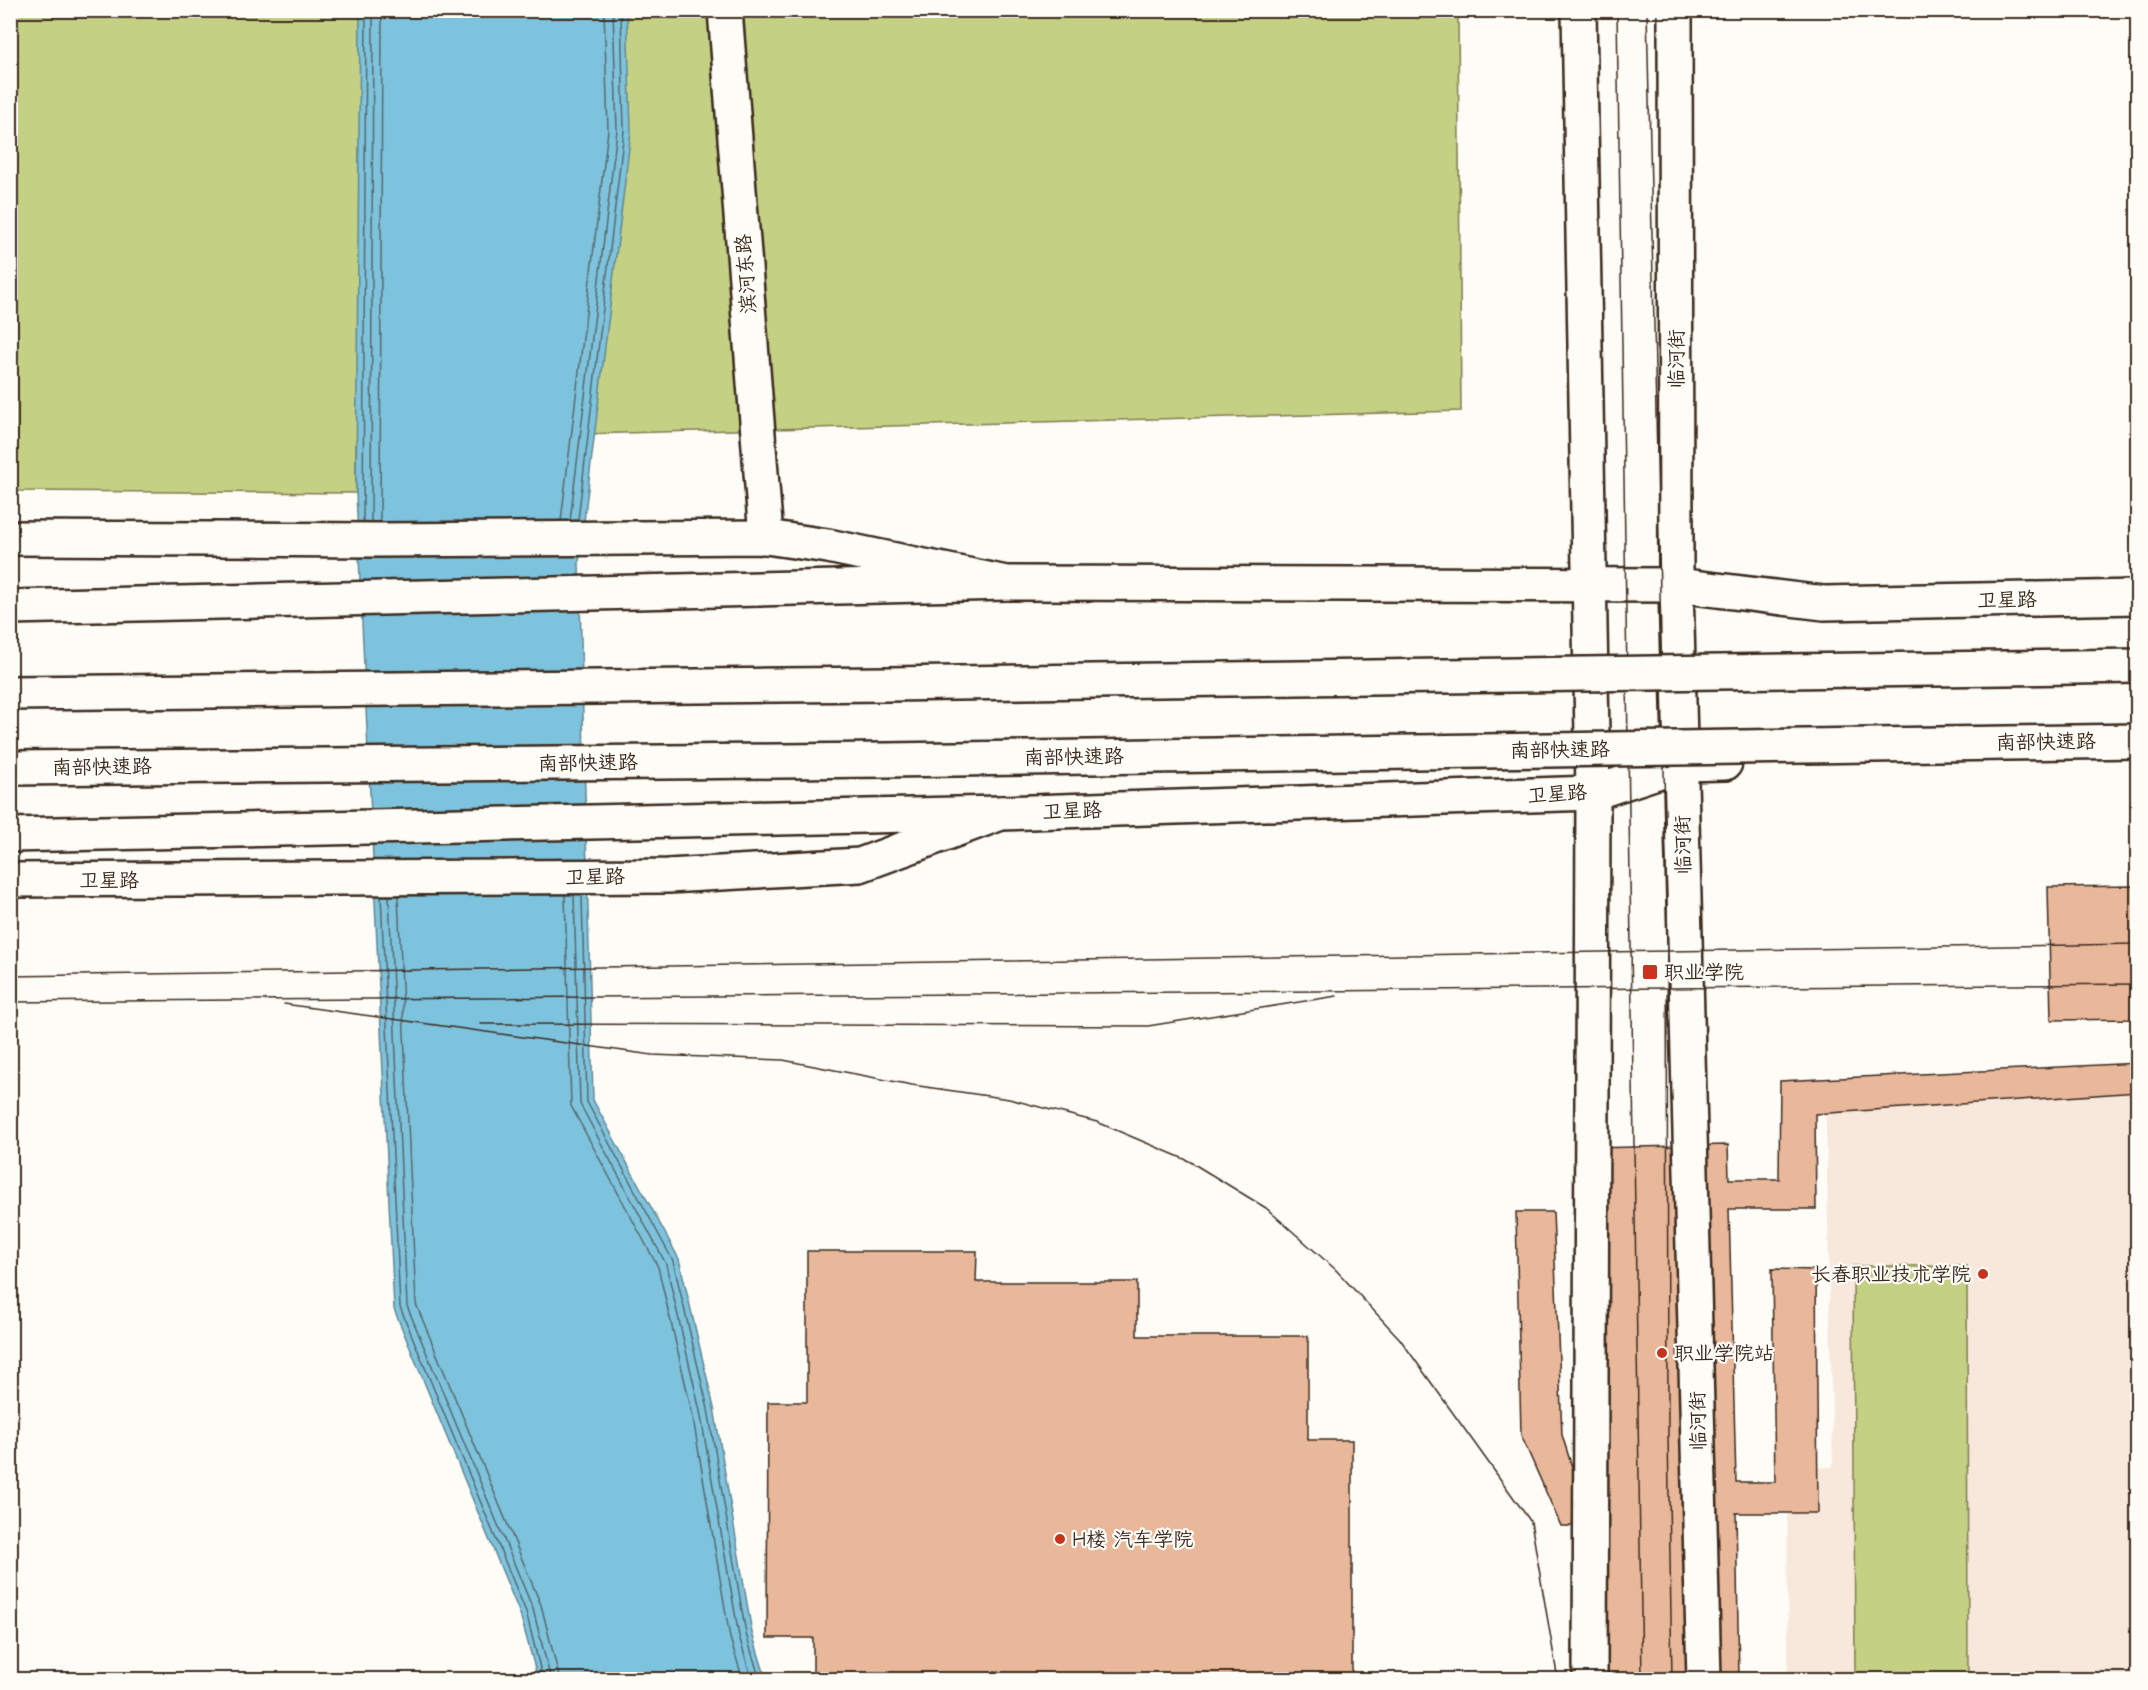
<svg xmlns="http://www.w3.org/2000/svg" width="2148" height="1690" font-family="'Comic Neue','LXGW WenKai TC',sans-serif">
<rect width="100%" height="100%" fill="#fdfcf7"/>
<filter id="ink" filterUnits="userSpaceOnUse"><feTurbulence type="fractalNoise" baseFrequency=".0167" numOctaves="2"/><feDisplacementMap in="SourceGraphic" scale="12" xChannelSelector="R" yChannelSelector="G"/><feConvolveMatrix kernelMatrix="1 2 1 2 8 2 1 2 1" color-interpolation-filters="sRGB"/></filter>
<g filter="url(#ink)">
<path fill="#f7e8db" d="M2137,1075V1679H1788L1787,1469L1833,1467L1825,1079Z"/>
<g fill="#c4d084" stroke="#807d51" stroke-width="1.5">
<path d="M11,11H1458L1461,411L356,440V493L11,491Z"/>
<path d="M1853,1266H1967L1968,1675L1855,1676Z"/>
</g>
<path fill="#7ec3de" stroke="#638691" stroke-width="1.5" d="M360,11H627L631,131L579,563L593,1100L679,1259L714,1408L752,1633L766,1679H538L520,1614L394,1309L356,493Z"/>
<g fill="none" stroke-linecap="round" stroke-linejoin="round">
<g stroke="#56676b" stroke-width="1.5">
<path d="M578,520L624,131L621,10"/>
<path d="M561,521L608,130L604,10"/>
<path d="M570,521L617,130L613,10"/>
<path d="M363,522L366,10"/>
<path d="M371,522L373,10"/>
<path d="M380,522L382,10"/>
<path d="M565,895L571,1106L658,1267L692,1412L730,1638L743,1680"/>
<path d="M574,895L580,1104L666,1264L700,1411L739,1636L752,1680"/>
<path d="M582,895L587,1102L673,1261L708,1409L746,1634L760,1680"/>
<path d="M381,896L400,1307L526,1612L543,1680"/>
<path d="M389,896L407,1306L533,1609L551,1680"/>
<path d="M398,896L416,1304L541,1605L560,1680"/>
</g>
</g>
<g fill="#e9b89b" stroke="#3b2a1e" stroke-width="1.5">
<path d="M2138,886V1019L2051,1020L2048,887Z"/>
<path d="M2138,1063V1092L1815,1114L1816,1209H1729L1736,1482H1775L1772,1269L1816,1270L1818,1513H1736L1739,1680H1599L1596,1526H1561L1521,1435L1516,1212H1553L1562,1435L1577,1483L1589,1148L1728,1145L1729,1179H1779L1780,1081Z"/>
<path d="M807,1251H977L976,1282H1137V1336H1308V1440H1352V1680H813V1638H767L768,1402H807Z"/>
</g>
<g fill="none" stroke-linecap="round" stroke-linejoin="round">
<g stroke="#3b2a1e" stroke-width="38">
<path id="minor" d="M725,10L766,537"/>
</g>
<g stroke="#3b2a1e" stroke-width="38">
<g id="secondary">
<path d="M1579,10L1593,793L1590,1680"/>
<path d="M1675,10L1676,585L1704,1680"/>
</g>
</g>
<g stroke="#3b2a1e" stroke-width="38">
<g id="primary">
<path d="M10,538L379,540L766,537L828,546L1006,583L1676,585L1824,603L2138,597"/>
<path d="M10,880L668,876L860,865L1001,813L1593,793L1681,764L1725,763"/>
</g>
</g>
<g stroke="#3b2a1e" stroke-width="38">
<g id="trunk">
<path d="M10,607L1006,583"/>
<path d="M10,835L1001,813"/>
</g>
</g>
<use href="#minor" stroke="#fdfcf7" stroke-width="33"/>
<use href="#secondary" stroke="#fdfcf7" stroke-width="33"/>
<use href="#primary" stroke="#fdfcf7" stroke-width="33"/>
<use href="#trunk" stroke="#fdfcf7" stroke-width="33"/>
<g stroke="#3b2a1e" stroke-width="1.5">
<path d="M1617,10L1642,1680"/>
<path d="M1647,10L1667,907L1668,1434L1672,1680"/>
<path d="M10,976L2138,944"/>
<path d="M10,1002L2138,984"/>
<path d="M284,1004L652,1055L783,1060L912,1085L1009,1099L1097,1122L1189,1161L1266,1208L1335,1269L1400,1339L1531,1522L1558,1680"/>
<path d="M481,1024L1148,1026L1337,996"/>
</g>
<g stroke="#3b2a1e" stroke-width="38" stroke-linecap="butt">
<g id="trunk-bridge">
<path d="M10,693L888,684L2138,666"/>
<path d="M10,768L886,760L2138,741"/>
</g>
</g>
<use href="#trunk-bridge" stroke="#fdfcf7" stroke-width="33"/>
</g>
</g>
<g fill="#c8321e" stroke="#fdfcf7" stroke-width="2">
<rect x="1642" y="964" width="16" height="16" rx="3"/>
<circle cx="1983" cy="1274" r="6"/>
<circle cx="1662" cy="1353" r="6"/>
<circle cx="1060" cy="1539" r="6"/>
</g>
<g text-anchor="middle" dominant-baseline="central" stroke-width="4.5" stroke-linejoin="round" paint-order="stroke">
<g font-size="20" fill="#3b2a1e" stroke="#fdfcf7">
<text transform="translate(746 274) rotate(-94)">滨河东路</text>
<text transform="translate(1676 359) rotate(-90)">临河街</text>
<text transform="translate(2007 600) rotate(-1)">卫星路</text>
<text transform="translate(2046 742) rotate(-1)">南部快速路</text>
<text transform="translate(1560 750) rotate(-1)">南部快速路</text>
<text transform="translate(1074 757) rotate(-1)">南部快速路</text>
<text transform="translate(588 763) rotate(-1)">南部快速路</text>
<text transform="translate(102 767) rotate(-1)">南部快速路</text>
<text transform="translate(1557 794) rotate(-4)">卫星路</text>
<text transform="translate(1072 811) rotate(-2)">卫星路</text>
<text transform="translate(1683 845) rotate(-91)">临河街</text>
<text transform="translate(595 877) rotate(-1)">卫星路</text>
<text x="109" y="880">卫星路</text>
<text transform="translate(1698 1421) rotate(-91)">临河街</text>
</g>
<g font-size="20" fill="#3b2a1e" stroke="#fdfcf7" text-anchor="start">
<text x="1664" y="972">职业学院</text>
<text x="1971" y="1274" text-anchor="end">长春职业技术学院</text>
<text x="1674" y="1353">职业学院站</text>
<text x="1072" y="1539">H楼 汽车学院</text>
</g>
</g>
<rect width="2148" height="1690" fill="none" stroke="#fdfcf7" stroke-width="36"/>
<rect x="18" y="18" width="2112" height="1654" fill="none" stroke="#3b2a1e" stroke-width="2" filter="url(#ink)"/>
</svg>
